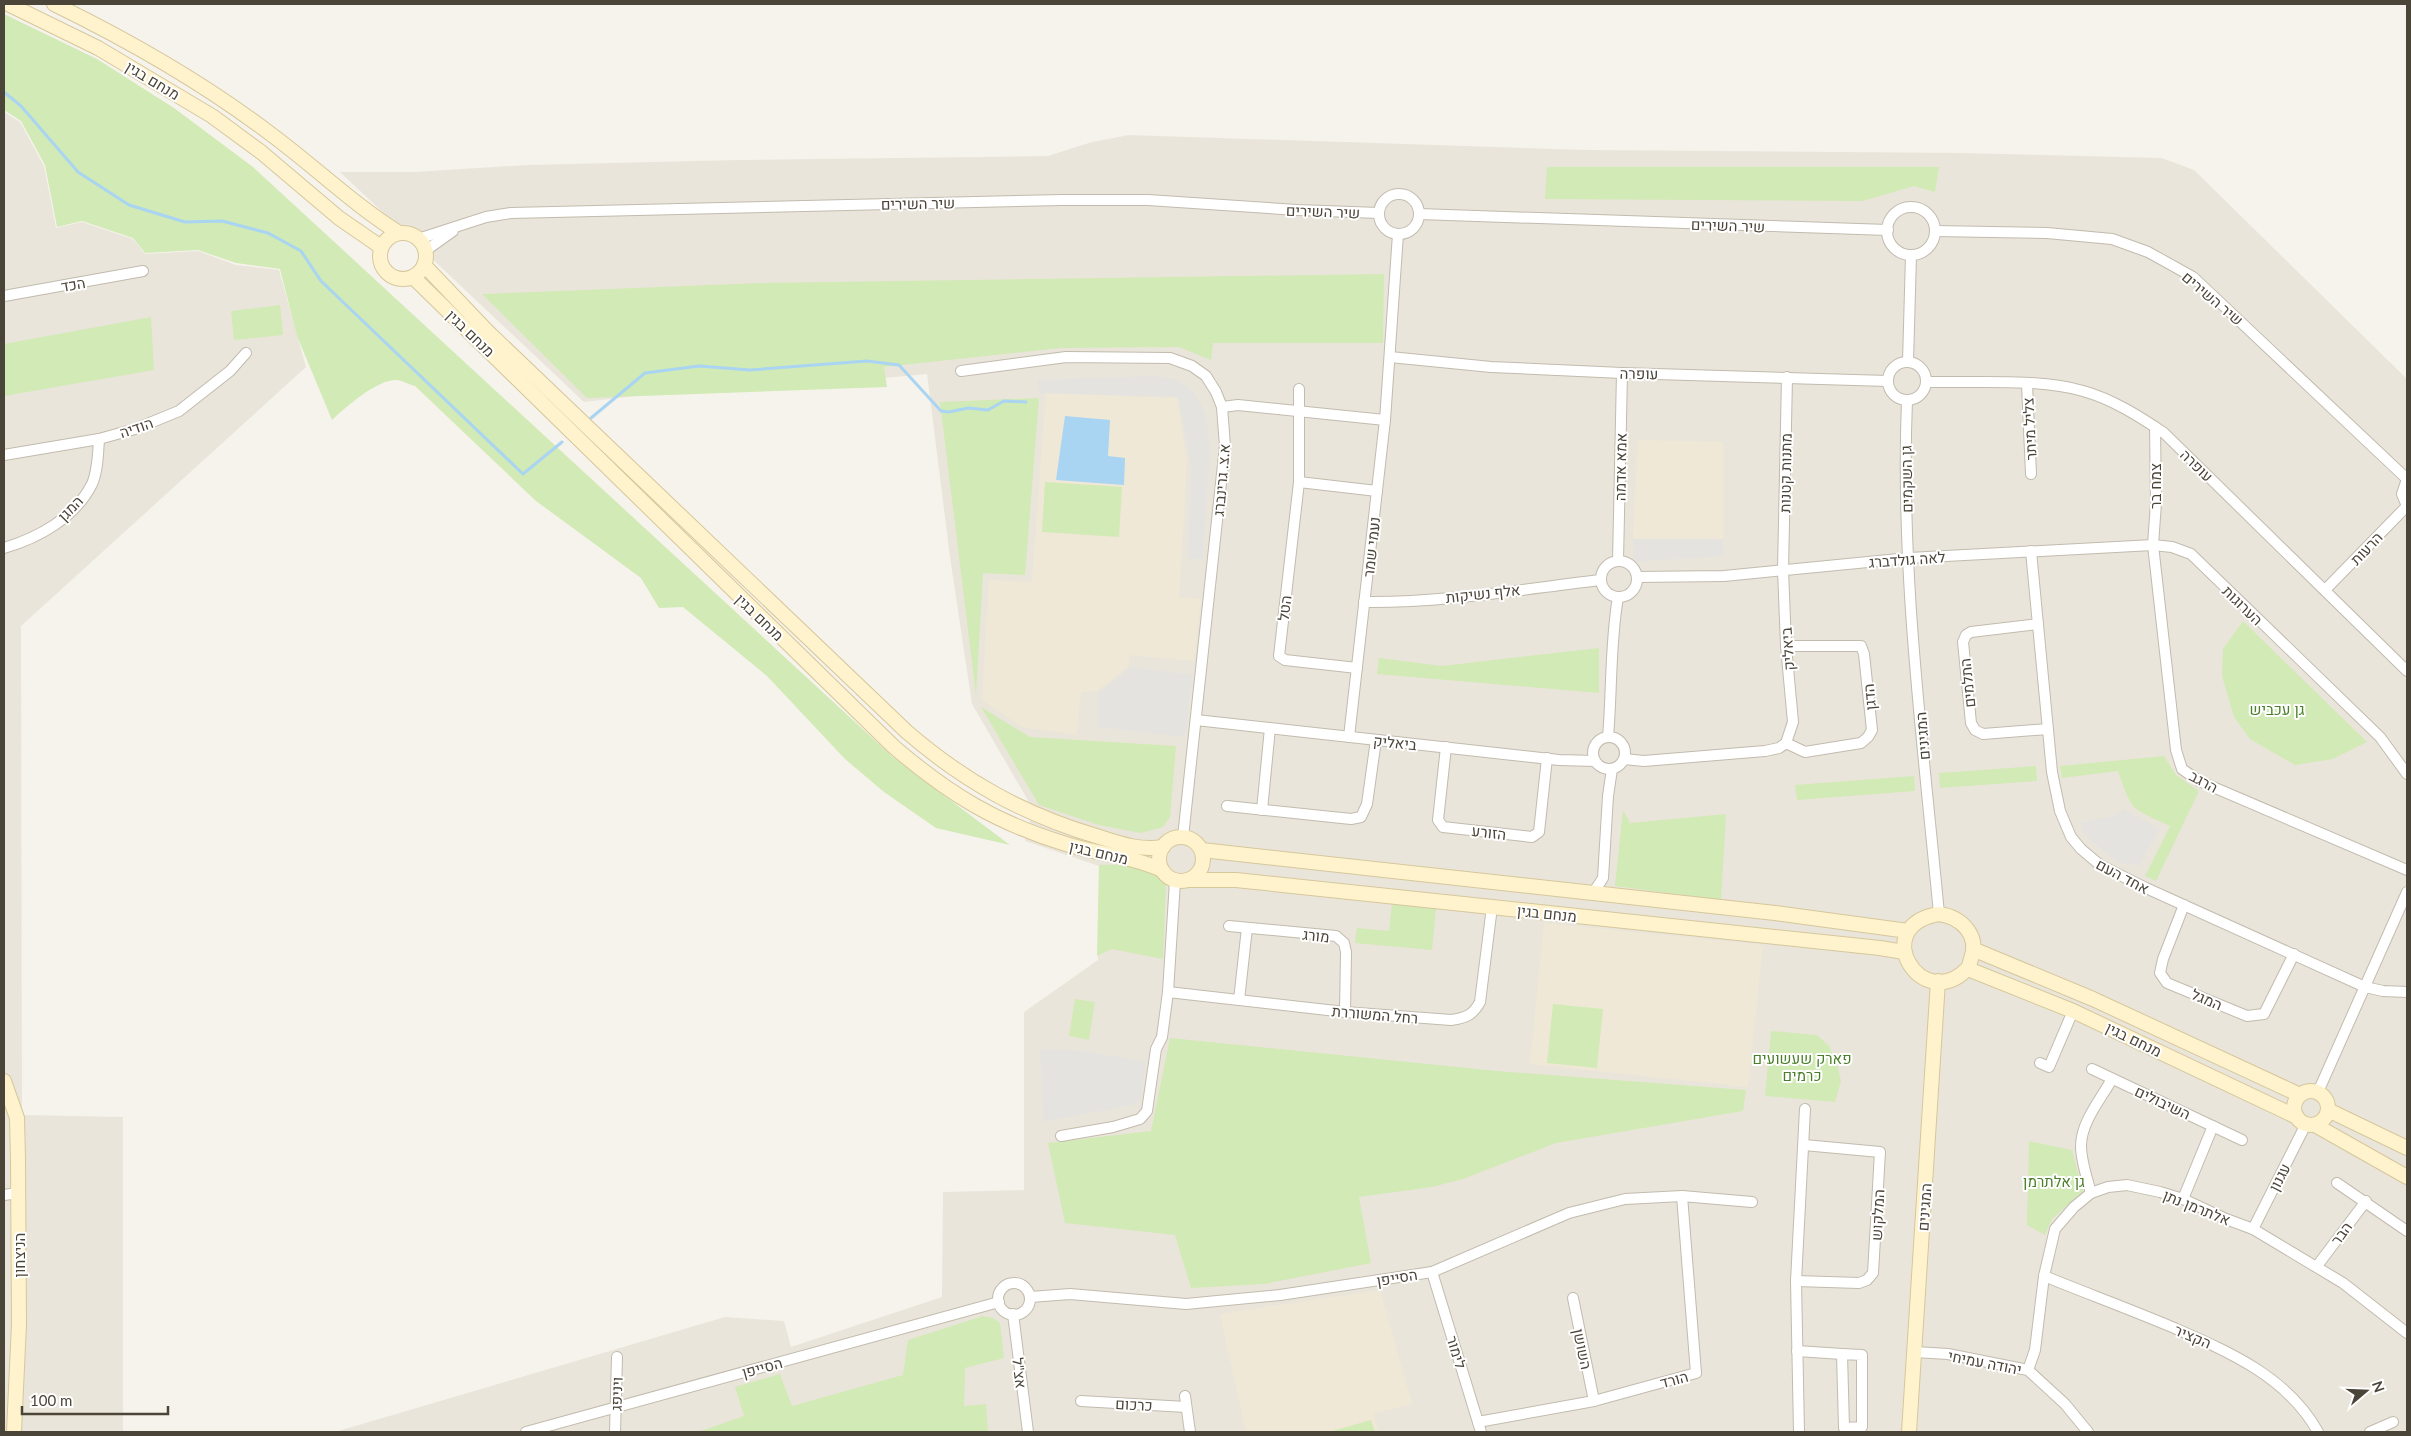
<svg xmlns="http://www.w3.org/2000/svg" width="2411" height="1436" font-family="Lato,Heebo,sans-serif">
<rect width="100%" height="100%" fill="#f6f3ec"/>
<g fill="#eae5da">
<path d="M4,112L20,122L44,166L56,228L82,222L133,239L145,254L198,251L236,265L279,270L306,367L21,626L22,1115L123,1117V1432H4Z"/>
<path d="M1129,135L1588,150L1961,153L2162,158L2194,170L2407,379V1432H335L725,1317L784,1321L791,1347L942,1297L943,1192L1024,1190V1012L1098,960L1099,866L1025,841L1033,809L972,704L950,557L927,374L796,386L678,391L584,402L340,172H414L528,165L738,160L1048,156L1092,142Z"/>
</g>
<g fill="#efe8d6">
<path d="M1046,393L1177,398L1187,462L1179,597L1201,599L1194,661L1130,655L1128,667L1097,691L1081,692L1076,735L1022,727L982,700L989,580L1032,582Z"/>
<path d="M1638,440L1723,442V539H1633Z"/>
<path d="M1544,923L1763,945L1748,1087L1530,1064Z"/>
<path d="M1380,1290L1412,1404L1373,1413L1379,1432H1246L1220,1314Z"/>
</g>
<g fill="#d2eab5">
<path d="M4,14L97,59L174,108L253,167L893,757L1010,845L936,828L884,792L845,759L767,676L683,607L659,608L641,578L536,501L415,386C410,385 402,380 396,380C376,380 346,407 332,420L297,336L280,269L236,263L198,250L145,253L133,238L82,221L57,227L45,165L21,121L4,110Z"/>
<path d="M1547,167H1939L1935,192L1914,186L1863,201L1545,199Z"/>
<path d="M1384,274L1383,343H1213L1211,360L1179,347L1061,348L884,367L887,387L587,398L482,294L762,283Z"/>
<path d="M280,305L283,335L234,340L231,311Z"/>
<path d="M151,317L154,370L4,396V344Z"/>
<path d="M1039,398L1025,575L983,573L976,695L940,402Z"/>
<path d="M1045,482L1122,487L1119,537L1042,532Z"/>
<path d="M2243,621L2367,742L2333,759L2295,765L2250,739L2234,717L2222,676L2223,649Z"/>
<path d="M1599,648V693L1377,674L1379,658L1442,666Z"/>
<path d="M981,707L1030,737L1176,746L1170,817L1163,827L1141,833L1099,825L1039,805Z"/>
<path d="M2164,756L2176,775L2199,791L2156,881L2145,876L2170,826C2130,807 2133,813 2118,771L2062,778L2060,766Z"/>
<path d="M2036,766L2037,781L1940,788L1939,773Z"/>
<path d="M1914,776L1915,791L1797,800L1795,785Z"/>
<path d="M1623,810L1630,823L1726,814L1721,900L1615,886Z"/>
<path d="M1099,865C1128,865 1145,862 1166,884L1163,959L1112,949L1097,956Z"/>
<path d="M1392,904L1436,908L1432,950L1355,943L1357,928L1389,931Z"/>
<path d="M1075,999L1095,1002L1089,1040L1069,1036Z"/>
<path d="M1553,1004L1603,1009L1597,1068L1547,1063Z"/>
<path d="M1771,1031L1817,1035L1829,1046L1837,1064L1841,1081L1835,1102L1765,1096Z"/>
<path d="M1170,1038L1497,1071L1746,1090L1743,1111L1556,1143L1463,1179L1432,1187L1359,1197L1371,1263L1264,1284L1191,1288L1175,1235L1065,1223L1048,1143L1151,1131Z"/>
<path d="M2029,1141L2072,1150L2083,1191L2052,1219L2045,1235L2027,1225Z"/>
<path d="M983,1316L993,1318L1000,1323L1004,1358L965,1368L964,1406L986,1404L988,1432H698L744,1416L735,1387L780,1374L792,1406L903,1375L908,1340Z"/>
<path d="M1371,1420L1375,1432H1329Z"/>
</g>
<g fill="#e5e3e0">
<path d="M1157,376L1178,380L1195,393L1206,416L1210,450L1203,559H1188L1191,466L1178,397L1040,393L1037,380Z"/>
<path d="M1633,539H1723V556L1634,562Z"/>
<path d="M1131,667L1193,675L1185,737L1098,727V694Z"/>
<path d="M2124,809L2159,829L2139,866L2118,862L2090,840L2082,830L2081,822L2114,816Z"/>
<path d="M1040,1049L1084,1051L1146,1062L1141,1100L1132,1105L1043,1122Z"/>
</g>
<path fill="#a9d4f2" d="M1065,416L1110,420L1108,456L1125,458L1124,485L1056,480Z"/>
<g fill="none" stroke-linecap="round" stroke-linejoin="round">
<g stroke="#a9d4f2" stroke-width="3">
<path d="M4,92L21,106L78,172L129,205L185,222L222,221L268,233L301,251L321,281L523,474L562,442"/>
<path d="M591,418L645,373L699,366L750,370L867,361L899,365L941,411L949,412L968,408L988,410L1004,401L1026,402"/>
</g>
<g stroke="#c2bbae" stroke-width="12">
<g id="street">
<circle cx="1399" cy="214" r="20"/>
<circle cx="1911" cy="231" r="24"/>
<path d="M1419,214L1888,230"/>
<path d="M1935,231L2047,233L2112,239L2148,252L2193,277L2407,479"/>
<path d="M418,239L486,217L511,213L1062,200H1148L1297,210L1379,213"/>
<path d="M425,251L453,231"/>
<path d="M4,296L143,271"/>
<path d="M1390,357L1491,367L1622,373L1888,381"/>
<path d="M1908,362L1911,255"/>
<circle cx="1907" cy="381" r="19"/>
<path d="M961,371L1066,357L1170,358L1192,366L1206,376L1216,392L1222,407L1225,446L1183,837"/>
<path d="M1926,382C1972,383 2039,378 2083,391C2112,399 2139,416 2164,433L2407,671"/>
<path d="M2027,384L2031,474"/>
<path d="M1299,389V482L1279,656L1285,660L1357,668"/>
<path d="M1907,400C1900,571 1923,743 1939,914"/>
<path d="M1222,407L1238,405L1385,420"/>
<path d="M2155,427L2156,503L2153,545L2176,750L2182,769L2199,781L2407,870"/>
<path d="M4,455L99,439L135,429L179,411L230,371L246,353"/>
<path d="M2407,479L2402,494L2407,506"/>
<path d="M1299,482L1377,491"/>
<path d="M4,548C38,538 75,518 92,484C98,470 98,453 99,439"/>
<path d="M2031,551L2052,772L2060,811L2071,837L2081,849L2100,865L2146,888L2365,987L2383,991L2407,992"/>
<circle cx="1619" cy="579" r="18"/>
<path d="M1618,561L1622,373"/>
<path d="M1637,577L1724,576L1909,558L2153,545L2172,547L2191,554L2380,737L2407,774"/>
<path d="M2325,590L2407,506"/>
<path d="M1364,602C1443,603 1523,589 1601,580"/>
<path d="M2038,624L1971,632L1966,635L1963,642L1971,723L1975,730L1983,734L2048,729"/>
<path d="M1786,646H1861L1864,654L1872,730L1868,737L1861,743L1805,752L1786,743"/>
<path d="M1196,720L1559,760L1595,761"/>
<path d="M1349,737L1385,420L1398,234"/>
<path d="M1608,737C1612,691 1610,643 1618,597"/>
<circle cx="1609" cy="753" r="16"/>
<path d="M1446,747L1438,820L1443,827L1532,837L1539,832L1547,758"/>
<path d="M1624,759L1644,761L1765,751L1779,748L1786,743L1793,722L1786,646L1783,570L1787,377"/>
<path d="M1227,806L1351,819L1361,817L1367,804L1376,740"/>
<path d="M1262,810L1270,728"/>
<path d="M1593,893L1603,878L1608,796L1612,769"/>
<path d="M2184,905L2163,959L2160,973L2167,983L2247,1016L2264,1014L2294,954"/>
<path d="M1229,926L1336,936L1344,943L1346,952L1345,1012"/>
<path d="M1168,992L1345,1012L1451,1020C1466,1018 1473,1015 1480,1002L1492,907"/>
<path d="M1239,1000L1247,928"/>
<path d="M2040,1063L2049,1067L2073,1011"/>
<path d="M2092,1069L2242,1140"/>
<path d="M2318,1092L2407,892"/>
<path d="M1061,1136L1113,1127L1140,1119L1147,1111L1156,1049L1162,1037L1168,992L1175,881"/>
<path d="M2337,1183L2407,1231"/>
<path d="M2091,1193C2087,1178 2081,1161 2081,1146C2081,1122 2101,1099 2112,1079"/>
<path d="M4,1195L18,1193"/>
<path d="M2183,1199L2213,1126"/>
<path d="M2253,1229L2306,1124"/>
<path d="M2317,1266L2366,1201"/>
<path d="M1432,1272L1481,1432"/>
<path d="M2044,1276C2086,1293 2129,1309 2172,1327C2227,1351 2287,1376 2318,1432"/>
<path d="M1796,1281L1859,1283L1867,1280L1873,1273L1880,1152L1804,1145"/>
<circle cx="1014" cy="1299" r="16"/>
<path d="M1030,1297L1070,1294L1186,1304L1280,1295L1432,1272L1569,1213L1625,1199L1682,1196L1752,1202"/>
<path d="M1573,1298L1594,1401"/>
<path d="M1013,1314L1028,1432"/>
<path d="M1797,1351L1842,1354"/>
<path d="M1915,1352L1948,1354L2028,1370L2065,1404L2088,1432"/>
<path d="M1842,1354L1862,1355V1427L1844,1428Z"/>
<path d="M2028,1370L2035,1350L2044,1276L2055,1229L2074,1207L2091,1193L2108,1187L2127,1185L2160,1192L2183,1199L2226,1219L2253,1229L2343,1283L2407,1333"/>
<path d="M1185,1396L1190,1432"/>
<path d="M1081,1401L1186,1407"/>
<path d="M1478,1422L1594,1401L1696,1373L1682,1196"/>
<path d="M526,1432L999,1302"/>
<path d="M615,1432L617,1357"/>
<path d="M1799,1432L1796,1281L1805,1109"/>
<path d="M2370,1432L2393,1422"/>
</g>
</g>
<g stroke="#d6c79b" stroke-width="16">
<g id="secondary">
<path d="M8,4L98,48L212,116L261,152L339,218L381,247"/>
<path d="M54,4C130,41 205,84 272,135C315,167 353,204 399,233"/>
<circle cx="403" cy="256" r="23"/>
<path d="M424,265L488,332L907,732C965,782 1023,814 1096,836C1118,843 1139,851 1163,847"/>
<path d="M413,277L894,747C949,794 996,823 1066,844C1097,854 1132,856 1162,870"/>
<circle cx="1181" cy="859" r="22"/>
<path d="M1202,850L1775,913L1908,931"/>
<path d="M1190,880H1236L1880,948L1904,952"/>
<path d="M1939,914C1961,917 1980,935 1971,959C1970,962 1969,967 1967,969C1922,1015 1867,926 1939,914Z"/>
<path d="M1975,950L2093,999L2300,1095"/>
<path d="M1968,969L2073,1011L2297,1117"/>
<path d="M4,1081L17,1118L18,1159L19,1324L14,1432"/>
<circle cx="2311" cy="1108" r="17"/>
<path d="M2328,1110L2407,1148"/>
<path d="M2315,1125L2407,1177"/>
<path d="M1909,1432L1938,981"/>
</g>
</g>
<use href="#street" stroke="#fff" stroke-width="10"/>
<use href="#secondary" stroke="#fff3cd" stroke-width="14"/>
</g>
<g text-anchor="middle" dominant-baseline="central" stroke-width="4" stroke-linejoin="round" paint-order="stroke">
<g font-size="15" fill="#4b4439" stroke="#fff">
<text transform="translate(153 80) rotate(31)">מנחם בגין</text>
<text transform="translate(918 203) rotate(-1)">שיר השירים</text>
<text transform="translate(1323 211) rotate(2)">שיר השירים</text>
<text transform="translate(1728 225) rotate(2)">שיר השירים</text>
<text transform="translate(73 284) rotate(-10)">הכד</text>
<text transform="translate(2213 298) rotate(40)">שיר השירים</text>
<text transform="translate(471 333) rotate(44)">מנחם בגין</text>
<text transform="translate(1639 373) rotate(1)">עופרה</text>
<text transform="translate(136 427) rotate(-19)">הודיה</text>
<text transform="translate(2029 429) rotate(-93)">צליל מיתר</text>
<text transform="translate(2197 465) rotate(44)">עופרה</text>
<text transform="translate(1620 467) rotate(-89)">אמא אדמה</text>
<text transform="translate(1785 473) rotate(-89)">מתנות קטנות</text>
<text transform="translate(1906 479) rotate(-91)">גן השקמים</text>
<text transform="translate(1221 480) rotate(-85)">א.צ. גרינברג</text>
<text transform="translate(2155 486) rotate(-90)">צמח בר</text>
<text transform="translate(70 508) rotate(-46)">המגן</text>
<text transform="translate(1371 547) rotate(-84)">נעמי שמר</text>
<text transform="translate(2366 548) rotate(-46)">הרעות</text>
<text transform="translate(1907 559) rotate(-4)">לאה גולדברג</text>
<text transform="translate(1483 593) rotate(-6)">אלף נשיקות</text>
<text transform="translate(2243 605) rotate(44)">הערוגות</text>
<text transform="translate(1284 608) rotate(-83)">הטל</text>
<text transform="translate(760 617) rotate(44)">מנחם בגין</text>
<text transform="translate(1787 649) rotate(-94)">ביאליק</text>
<text transform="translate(1967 683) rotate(-96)">התלמים</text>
<text transform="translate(1869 697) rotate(-95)">הדגן</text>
<text transform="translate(1922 736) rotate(-95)">המגינים</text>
<text transform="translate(1395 742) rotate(6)">ביאליק</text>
<text transform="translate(2204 781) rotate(28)">הרגב</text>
<text transform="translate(1489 832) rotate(7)">הזורע</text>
<text transform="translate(1099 852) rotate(13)">מנחם בגין</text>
<text transform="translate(2123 876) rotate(28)">אחד העם</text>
<text transform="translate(1547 913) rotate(6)">מנחם בגין</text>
<text transform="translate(1316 935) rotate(6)">מורג</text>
<text transform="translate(2207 999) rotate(23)">המגל</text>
<text transform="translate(1375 1014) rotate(5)">רחל המשוררת</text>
<text transform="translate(2134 1039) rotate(26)">מנחם בגין</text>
<text transform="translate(2163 1102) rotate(25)">השיבולים</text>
<text transform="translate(2279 1177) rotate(-63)">עגנון</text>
<text transform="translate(1924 1207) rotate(-86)">המגינים</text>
<text transform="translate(2197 1207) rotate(22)">אלתרמן נתן</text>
<text transform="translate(1877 1215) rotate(-87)">המלקוש</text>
<text transform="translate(2341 1233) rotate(-54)">הבר</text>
<text transform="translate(19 1255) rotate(-90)">הניצחון</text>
<text transform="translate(1397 1277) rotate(-9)">הסייפן</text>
<text transform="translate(2193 1336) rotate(23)">הקציר</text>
<text transform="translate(1583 1349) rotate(78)">השושן</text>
<text transform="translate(1457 1352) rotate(73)">לימור</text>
<text transform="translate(1985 1362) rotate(11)">יהודה עמיחי</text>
<text transform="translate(762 1367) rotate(-15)">הסייפן</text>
<text transform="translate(1020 1373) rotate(83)">אצ"ל</text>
<text transform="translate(1674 1379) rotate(-15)">הורד</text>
<text transform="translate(616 1394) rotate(-88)">ויניפג</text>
<text transform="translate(1134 1404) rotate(3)">כרכום</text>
</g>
<g font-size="15" fill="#4a7f2a" stroke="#fff">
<text x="2277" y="709">גן עכביש</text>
<text x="1802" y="1058">פארק שעשועים<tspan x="1802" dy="17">כרמים</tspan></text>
<text x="2054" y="1181">גן אלתרמן</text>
</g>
</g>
<rect width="2411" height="1436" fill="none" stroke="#4b4439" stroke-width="10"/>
<g transform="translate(2366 1391) rotate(71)" stroke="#ffffff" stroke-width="4" paint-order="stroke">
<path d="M0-4L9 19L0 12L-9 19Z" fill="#4b4439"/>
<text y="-8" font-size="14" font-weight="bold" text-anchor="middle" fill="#4b4439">N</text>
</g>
<path d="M22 1406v8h146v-8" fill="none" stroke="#4b4439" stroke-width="2.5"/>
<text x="30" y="1406" font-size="15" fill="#4b4439" stroke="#ffffff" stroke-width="4" paint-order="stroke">100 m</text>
</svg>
